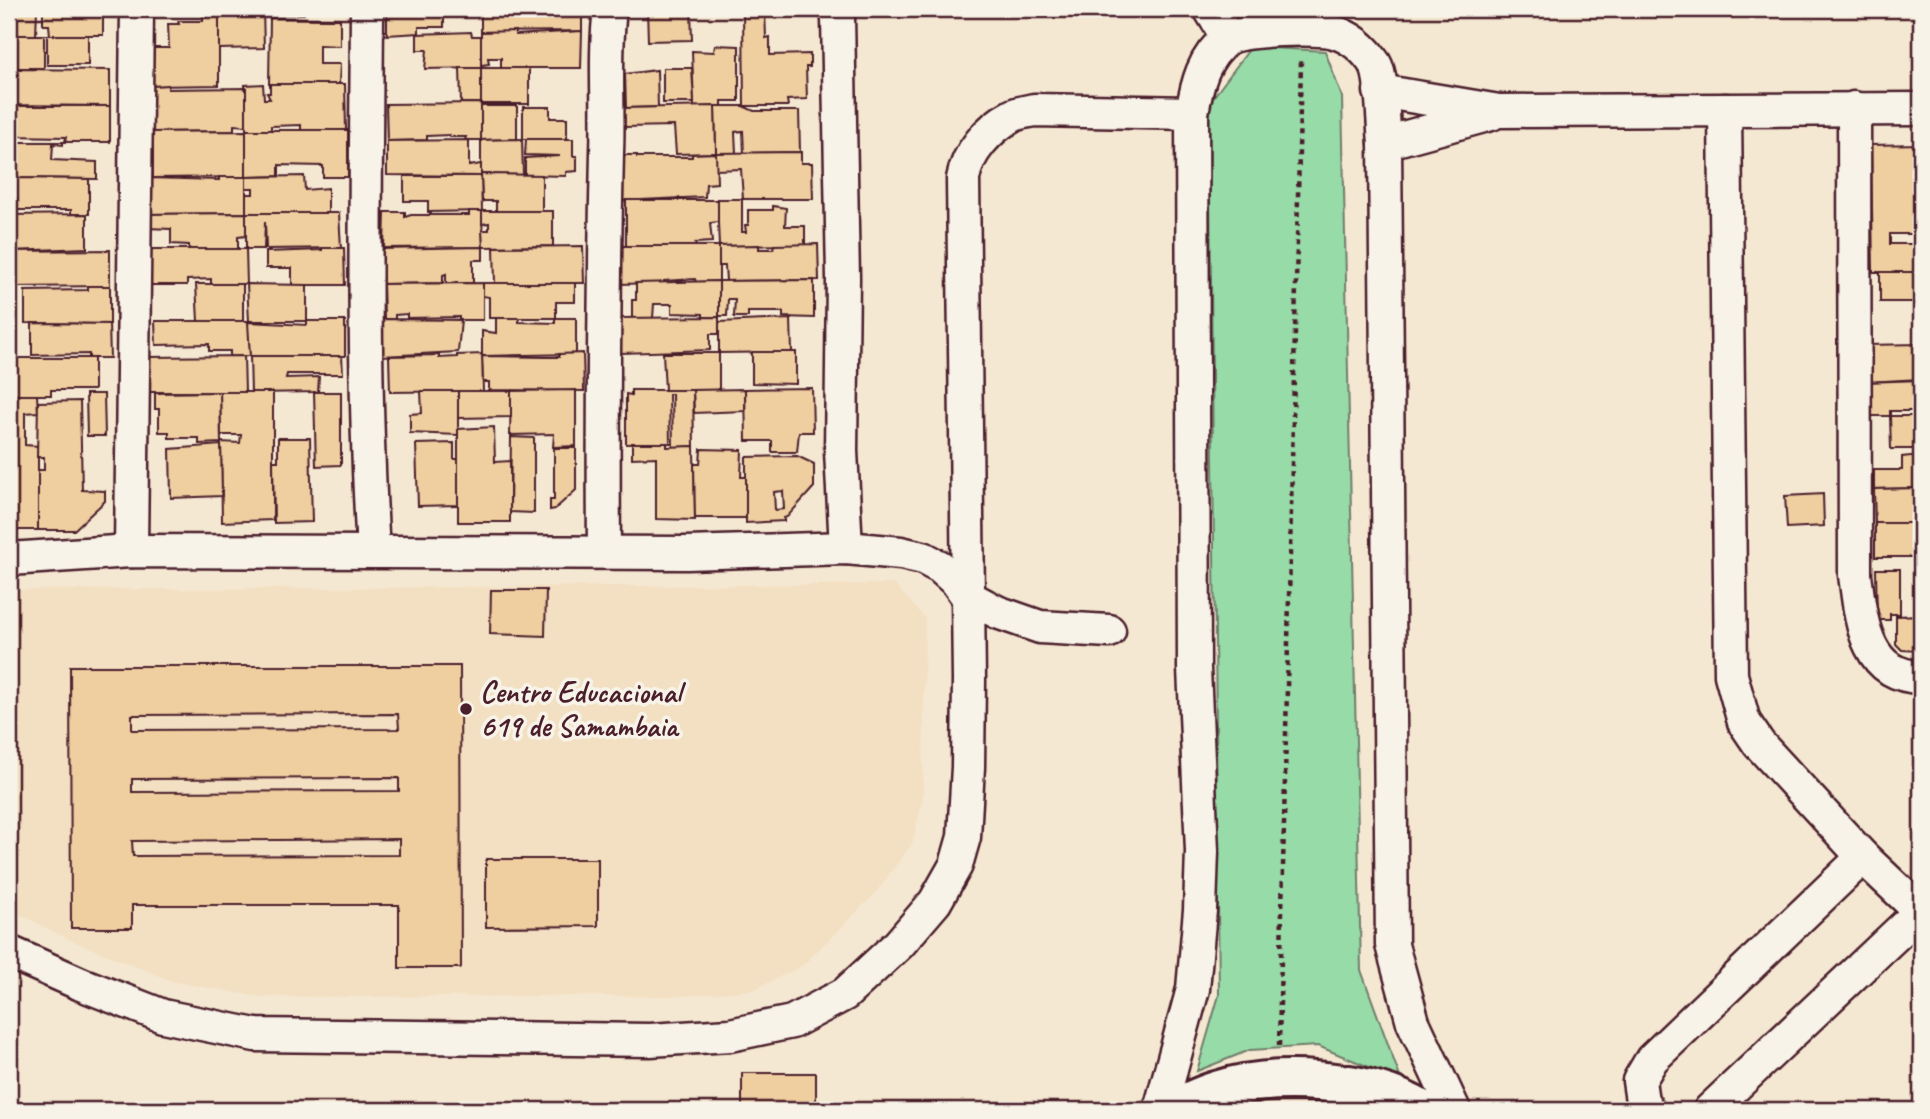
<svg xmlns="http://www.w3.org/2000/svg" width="1930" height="1119" font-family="Caveat,sans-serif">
<rect width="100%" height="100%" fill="#f5e8d2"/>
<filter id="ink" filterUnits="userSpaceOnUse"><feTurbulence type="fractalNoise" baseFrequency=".0143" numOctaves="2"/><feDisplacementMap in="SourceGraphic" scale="14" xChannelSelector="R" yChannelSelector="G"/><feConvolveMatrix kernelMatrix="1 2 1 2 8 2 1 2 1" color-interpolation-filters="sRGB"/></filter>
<g filter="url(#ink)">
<path fill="#f3e0c3" d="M894,584L925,618L923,799L912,844L875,894L802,966L754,990L688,996L261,997L174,982L70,940L9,909V590Z"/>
<path fill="#97dba8" stroke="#707d6a" stroke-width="2" d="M1251,47L1325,51L1342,97L1361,970L1401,1080L1318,1046L1250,1050L1197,1071L1219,995L1209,103Z"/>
<g fill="#efcea0" stroke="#4a1f2b" stroke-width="2" fill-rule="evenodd">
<path d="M15,9H37L36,35H14Z"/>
<path d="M43,9H103V35H50L49,25H43Z"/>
<path d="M203,9H219V85L153,86V48H169L168,24H179L178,21H203Z"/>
<path d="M219,9H263L264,48L219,49Z"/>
<path d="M270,9H304V14L270,15Z"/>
<path d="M387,9L444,10V27H419V33L387,35Z"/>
<path d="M481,9H582V31L481,32Z"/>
<path d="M647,9H691L692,40L648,41Z"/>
<path d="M743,9H765L766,38L770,37V55L810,54V67H806L807,99L787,100L788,106H744Z"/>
<path d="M270,18L340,19V46L319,45V64H340L339,84H269Z"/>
<path d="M515,31V35L582,31L581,68H501V58H488L489,64L481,65V32Z"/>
<path d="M471,32L472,36H481V68L425,69L427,50H417V34Z"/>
<path d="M10,35H44V68H9Z"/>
<rect x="47" y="35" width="41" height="30"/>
<path d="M715,45L739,46V101H722V106L694,107L692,51L714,52Z"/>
<path d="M460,68H481V103H461Z"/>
<rect x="481" y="68" width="48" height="36"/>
<path d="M663,68H692L694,103H663Z"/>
<path d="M9,69L110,70V106L10,105Z"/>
<path d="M657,70L658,107L626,108L625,74Z"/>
<path d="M263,84L264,99H270L267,93H270V84H345L346,130H301V125L271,126V131L246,130L245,85Z"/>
<path d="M168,85V89L246,88V126L234,125V131L153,132V86Z"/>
<path d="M481,103V140H465L466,137H449V135L427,136V140L387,141L386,104Z"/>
<path d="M9,106H110V142H65L66,137L9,136Z"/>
<path d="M481,106H517V139L481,140Z"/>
<path d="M715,106H743L754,111H799L800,152L744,153L743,131L735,132L736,153H716Z"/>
<path d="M715,106L716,153L676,154L674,126L624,127V108Z"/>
<path d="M523,107H550V118H567V139H523Z"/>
<path d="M246,130H348V177H323V166L279,165V176L246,177Z"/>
<path d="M246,131V177L153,178V132Z"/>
<path d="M522,139L523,175L481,174V140Z"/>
<path d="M526,139H573V156H577V171L566,172V176L525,175V158L560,156L525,155Z"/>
<path d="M469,140V166L481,164V176L387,175V141Z"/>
<path d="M9,142H63V145L53,144L52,160L97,162V179L10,178Z"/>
<path d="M1921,144V234H1890V244H1921V272H1873L1871,145Z"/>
<path d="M801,152V163H812L813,199H743L741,169L716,170V153Z"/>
<path d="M716,153L717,183L706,184L705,197L619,201L618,155H637V157H692V154Z"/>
<path d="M481,174L542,175V211H496V201H482Z"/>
<path d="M304,176L305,190L328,188V213H246V194H253V188H246V177Z"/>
<path d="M404,176H481L482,211L428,212V201H404Z"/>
<path d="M219,177H246V213L147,214L148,178L219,180Z"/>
<path d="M10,178L89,179V214H71V210H17V197L10,196Z"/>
<path d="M717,199H742V232H746L745,225H748V210H773V206L786,208L785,226H805V245L719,246Z"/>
<path d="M626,200H718V222L710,223L712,242L695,243L696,246H626Z"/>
<path d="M469,211H482L483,247L384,248L385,212H405V217L411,215H469Z"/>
<path d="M482,211H553V246L483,247L482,230H489V223L482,224Z"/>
<path d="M246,213H339L341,248L266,249L265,222L264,249H246Z"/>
<path d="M246,213V236L238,237V249L189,250V245L171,244V229L147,228V214Z"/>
<path d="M87,214V248L11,251L10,215Z"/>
<path d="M818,244L819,280L726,281L725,266H719V246L759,245V249H773L774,245Z"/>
<path d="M583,246L584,283H495L494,247Z"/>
<path d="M617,246H719V281L696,282L695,279L664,281V283L617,284Z"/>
<path d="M483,247V260H473V283H446V274L443,275V283L381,284L380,249Z"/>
<path d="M322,248H344L345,285H292V268H266V252L322,250Z"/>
<path d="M146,249H246L247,284H211V279L187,280V285H147Z"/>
<path d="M110,250V286L11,287V251Z"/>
<rect x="9" y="251" width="2" height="36"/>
<rect x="1880" y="272" width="41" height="30"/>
<path d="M814,280V318L783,317V312H748V317H734L735,299H728L727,316H719V281Z"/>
<path d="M719,281V317H703V314L672,313V304H654L653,318H632V300H636V283Z"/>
<path d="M483,283V320H459V317L407,318V314L395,315V319H384L383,284Z"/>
<path d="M483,283H575V302H556V318H489V297L483,296Z"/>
<path d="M196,284H243V321H198Z"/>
<path d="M247,284L307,285V321H249Z"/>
<path d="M88,286H110V324L25,323V291L88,290Z"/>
<path d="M9,287H11L12,323H9Z"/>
<path d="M719,317V334H710V350L621,353V318Z"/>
<path d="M496,318H519V322L555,323V318H576V354L482,356V331L496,333Z"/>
<path d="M382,319L461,320L458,352L382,356Z"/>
<path d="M791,319L792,352L719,353V322Z"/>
<path d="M155,321H249L250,356L230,357V351H209V344L156,345Z"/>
<path d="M307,321H345V356H250L248,322L307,325Z"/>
<path d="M9,323H12V358L9,359Z"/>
<path d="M32,323L109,324L110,358H89V354L32,355Z"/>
<path d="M1921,344V379L1866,382L1865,345Z"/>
<path d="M752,352H796V384L752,383Z"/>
<path d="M583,353L584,391L489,390V382H483L482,356L546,357H559V354Z"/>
<path d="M663,353H719V390H665Z"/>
<path d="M482,354L483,391L390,392L389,356L439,355V358L457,357V355Z"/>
<path d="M244,356L245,392H148V357Z"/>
<path d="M250,356H342L343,374H287L286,378L319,377L318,392L251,393Z"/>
<path d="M12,358H94V390H51V395H12Z"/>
<path d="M1921,380V411H1890V416H1867L1866,382Z"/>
<path d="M812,388L813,432H799L797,452H772V441H746L745,389Z"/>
<path d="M745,389V411L694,413L693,390Z"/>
<path d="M576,390V446L553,447L554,434L510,435L511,391Z"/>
<path d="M631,390H693L694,446L673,447L672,394H669L670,443L626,444V394L631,395Z"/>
<path d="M421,391H458V435L410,433V414L422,413Z"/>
<path d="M458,391H511V417L458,418Z"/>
<path d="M220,392H273V520L222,522L221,442L240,443L241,435H221Z"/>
<path d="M220,392L221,443L199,444V438H169V432H159V409H155V393Z"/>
<path d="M314,392H341V465L316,466Z"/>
<path d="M86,394H104L105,436H87Z"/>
<path d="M9,395H37L38,412L25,413V445L38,446V530H9Z"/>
<path d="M80,401L82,490L105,491V501L74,530H38V470H44V457H37L38,402Z"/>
<path d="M1890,416H1921V449H1891Z"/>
<path d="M494,427L495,462L510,461V522H458V429Z"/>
<path d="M511,437L534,438V513L510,512Z"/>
<path d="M278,438H310L312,522L274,523L273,461H278Z"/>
<path d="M454,443V459H458V505L418,506L416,444Z"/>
<path d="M632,443H667V447L694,446L695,520L656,519V457L632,458Z"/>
<path d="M221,445L222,496L171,498L170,449Z"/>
<path d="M554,448H576V490L555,509L550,510V500H554Z"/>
<path d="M701,449L742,450L741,477H746V518H695L694,464H700Z"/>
<path d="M797,456L814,464V487L787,517L784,518V521L746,523V457ZM783,491L784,509L775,510L774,492Z"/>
<path d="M1911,456H1921V488L1874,489V470H1902V457Z"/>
<path d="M1921,488V520H1911V523H1875L1874,489Z"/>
<path d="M1823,494L1824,526L1787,528L1785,496Z"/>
<rect x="1875" y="523" width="46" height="34"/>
<path d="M1876,569H1900V614H1890V620H1877Z"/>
<path d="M491,590H546L545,636L490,634Z"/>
<path d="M1921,604V644H1919V651L1902,650L1896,644V616L1921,615Z"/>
<path d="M70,666H460L461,968H399V905H132V928H71ZM398,714L399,729L132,730V715ZM399,778V791L132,792V779ZM399,839V855L133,856L132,841Z"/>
<path d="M486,859H598V926L486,927Z"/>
<rect x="742" y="1073" width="74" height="37"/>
</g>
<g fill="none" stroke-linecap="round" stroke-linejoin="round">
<g stroke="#4a1f2b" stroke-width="37">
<g id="minor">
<path d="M367,9C366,189 362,371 373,551"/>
<path d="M835,9L838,17L843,278L841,451L846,548"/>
<path d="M1210,9L1228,38"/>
<path d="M1380,91L1499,111L1725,110L1731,675L1744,722L1759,744L1863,857L1921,912"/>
<path d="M1854,108L1855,575C1861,618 1864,676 1921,677"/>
<path d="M1725,110L1921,109"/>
<path d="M1385,143L1491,114"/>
<path d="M131,551L137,9"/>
<path d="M604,552C603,418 604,286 607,152C609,104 604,56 610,9"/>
<path d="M9,559L131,551L687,553L846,548L901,553L923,558L940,567L957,582L967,596L997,612L1040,627L1109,631"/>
<path d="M9,952L81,984L163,1016L255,1035L650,1040L730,1035L792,1022L845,994L899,944L935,902L956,865L964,837L968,767L969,680L963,179C967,153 989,128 1012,116C1019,112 1027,112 1034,110L1192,113"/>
<path d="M1160,1110L1193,989L1200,910L1202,851L1194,668L1192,113C1197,84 1203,57 1228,38C1239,30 1320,27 1334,32C1351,37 1365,49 1375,64C1383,77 1383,126 1385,143L1392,945L1413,1022L1454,1110"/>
<path d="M1648,1110L1642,1101L1639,1081L1652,1059L1863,857"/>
<path d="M1710,1110L1921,911"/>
</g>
</g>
<g stroke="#4a1f2b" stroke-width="44">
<path id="secondary" d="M1171,1110C1186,1104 1201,1095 1216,1091C1273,1072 1369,1078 1421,1110"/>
</g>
<path stroke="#4a1f2b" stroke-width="4.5" stroke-dasharray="5 5" stroke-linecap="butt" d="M1279,1046L1301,61"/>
<use href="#minor" stroke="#f7f3e8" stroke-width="32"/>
<use href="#secondary" stroke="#f7f3e8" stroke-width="38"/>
</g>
</g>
<circle fill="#4a1f2b" stroke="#f7f3e8" stroke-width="2.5" cx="466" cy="709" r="7"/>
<g text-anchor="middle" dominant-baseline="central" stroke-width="7" stroke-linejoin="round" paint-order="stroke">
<g font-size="30" font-weight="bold" fill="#4a1f2b" stroke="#f7f3e8" text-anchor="start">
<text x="480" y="692">Centro Educacional<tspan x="480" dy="34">619 de Samambaia</tspan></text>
</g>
</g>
<rect width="1930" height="1119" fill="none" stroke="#f7f3e8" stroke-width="35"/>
<rect x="18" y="18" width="1895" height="1084" fill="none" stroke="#4a1f2b" stroke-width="2.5" filter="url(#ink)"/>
</svg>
